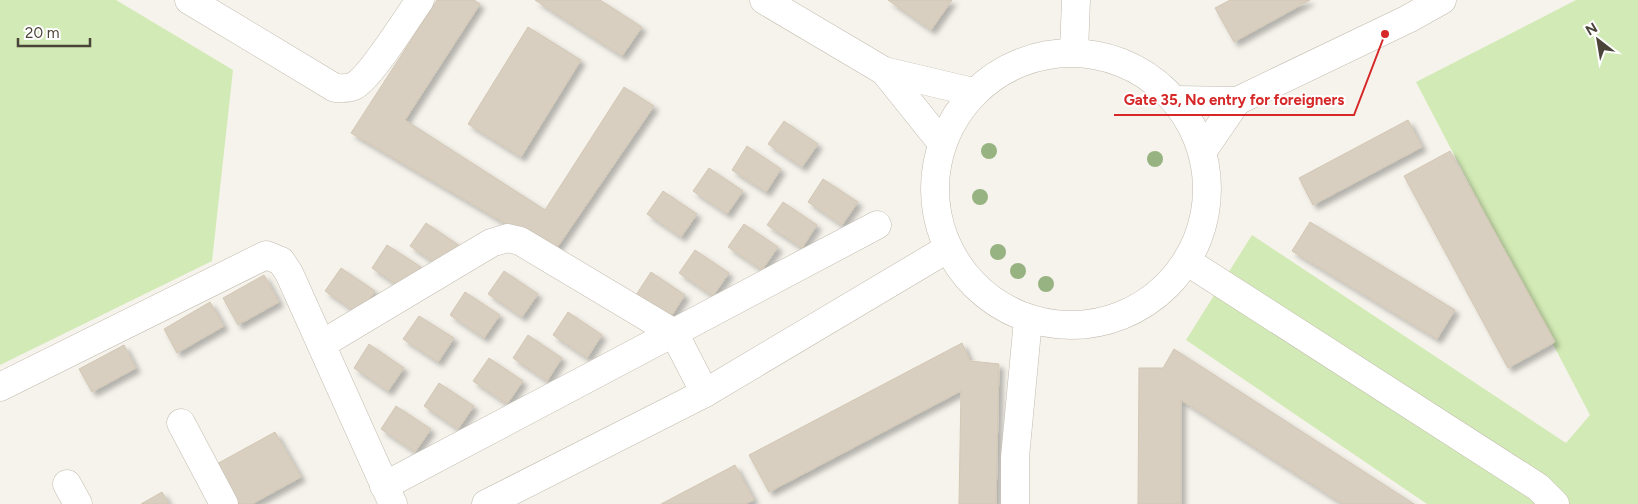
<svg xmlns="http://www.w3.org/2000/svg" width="1638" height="504" font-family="Figtree,sans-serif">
<defs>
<filter id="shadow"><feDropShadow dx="4.5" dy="4.5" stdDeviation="2.5" flood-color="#0004"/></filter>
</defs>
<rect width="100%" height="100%" fill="#f6f3ec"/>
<g fill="#d2eab5">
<path d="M0,0H116L233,70L212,261L0,365Z"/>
<path d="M1576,0H1638V504H1427L1186,340L1252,235L1566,443L1590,415L1416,82Z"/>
</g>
<g fill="#d8cfc1" stroke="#d3c7b4" filter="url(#shadow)">
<path d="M437,0H474L480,4L405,120L545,210L624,87L654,106L554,252L351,133Z"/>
<path d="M535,0H600L642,27L622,56Z"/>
<path d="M888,0H952L931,30Z"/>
<path d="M1230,0H1310L1234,42L1215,8Z"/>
<path d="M528,27L581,60L521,157L468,124Z"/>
<path d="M1408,120L1422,147L1313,205L1299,178Z"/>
<path d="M784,121L818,144L802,167L768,144Z"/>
<path d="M747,146L781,169L766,192L732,170Z"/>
<path d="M1450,151L1555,342L1508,368L1404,176Z"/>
<path d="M709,168L743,191L727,214L693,191Z"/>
<path d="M823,179L858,202L842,225L808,202Z"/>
<path d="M663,191L697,214L681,237L647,214Z"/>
<path d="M783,202L817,225L802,248L767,225Z"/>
<path d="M1310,222L1455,310L1437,339L1292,251Z"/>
<path d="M426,223L460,246L444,269L410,246Z"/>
<path d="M744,224L778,247L762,270L728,247Z"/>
<path d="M387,245L421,267L406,291L372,268Z"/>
<path d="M695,250L729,273L713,296L679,273Z"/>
<path d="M341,268L375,291L359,314L325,291Z"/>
<path d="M504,271L538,294L522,317L488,294Z"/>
<path d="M651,272L685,295L670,318L636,295Z"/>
<path d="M264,275L279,302L238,325L223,298Z"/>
<path d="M465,292L500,315L484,338L450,315Z"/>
<path d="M210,302L224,326L177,353L164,329Z"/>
<path d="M568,312L602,335L587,358L553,335Z"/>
<path d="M419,316L454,338L438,362L403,339Z"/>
<path d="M528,335L562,358L547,381L513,358Z"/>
<path d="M962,343L970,361L999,364L996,504H959L961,391L769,492L749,455Z"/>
<path d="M369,344L404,368L388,391L354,368Z"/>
<path d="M124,345L136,368L92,392L79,369Z"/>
<path d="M1174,349L1414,504H1343L1181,400V504H1138L1139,368H1163Z"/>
<path d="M489,358L523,381L507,404L473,381Z"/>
<path d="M439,383L474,406L458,429L424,406Z"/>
<path d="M396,406L431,429L415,452L381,429Z"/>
<path d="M275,432L301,477L252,504H234L213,466Z"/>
<path d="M735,465L754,500L745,504H661Z"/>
<path d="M162,492L169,504H141Z"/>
</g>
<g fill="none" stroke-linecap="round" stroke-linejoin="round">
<g stroke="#c2bbae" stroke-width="29">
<g id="minor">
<path d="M189,0L335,88C341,88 348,89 354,86C371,77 407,18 420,0"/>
<path d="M764,0L884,71L973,92"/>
<path d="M1074,51L1076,0"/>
<circle cx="1071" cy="189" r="136"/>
<path d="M884,71L941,142"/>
<path d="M1175,100L1237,101L1408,19L1442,0"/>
<path d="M1204,149L1237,101"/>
<path d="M1188,262L1538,487L1555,504"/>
<path d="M322,344L491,243L507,238L520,241L674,333L705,393"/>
<path d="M0,387L266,255L281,261L289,273L393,504"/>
<path d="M181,423L224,504"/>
<path d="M67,484L78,504"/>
<path d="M384,486L877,225"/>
<path d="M486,504L705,393L947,249"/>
<path d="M1015,504V457L1028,320"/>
</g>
</g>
<use href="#minor" stroke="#fff" stroke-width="28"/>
</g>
<g fill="#97b381">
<circle cx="989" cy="151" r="8"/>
<circle cx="1155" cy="159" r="8"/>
<circle cx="980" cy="197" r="8"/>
<circle cx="998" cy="252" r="8"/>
<circle cx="1018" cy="271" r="8"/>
<circle cx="1046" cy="284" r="8"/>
</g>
<path fill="none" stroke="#d62828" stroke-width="2" d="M1385 34L1354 115H1114"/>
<circle fill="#d62828" stroke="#fff" stroke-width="2" cx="1385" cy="34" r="5"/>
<g font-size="15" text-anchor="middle" font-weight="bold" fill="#d62828" stroke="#fff" stroke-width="4" stroke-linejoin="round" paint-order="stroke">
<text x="1234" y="105">Gate 35, No entry for foreigners</text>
</g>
<g transform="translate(1598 40) rotate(329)" stroke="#ffffff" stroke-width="4" paint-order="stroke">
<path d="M0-4L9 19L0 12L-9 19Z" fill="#4b4439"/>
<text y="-8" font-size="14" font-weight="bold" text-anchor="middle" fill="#4b4439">N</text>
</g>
<path d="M18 38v8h72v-8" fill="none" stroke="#4b4439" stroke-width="2.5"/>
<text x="25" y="38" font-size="15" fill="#4b4439" stroke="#ffffff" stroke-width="4" paint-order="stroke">20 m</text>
</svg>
